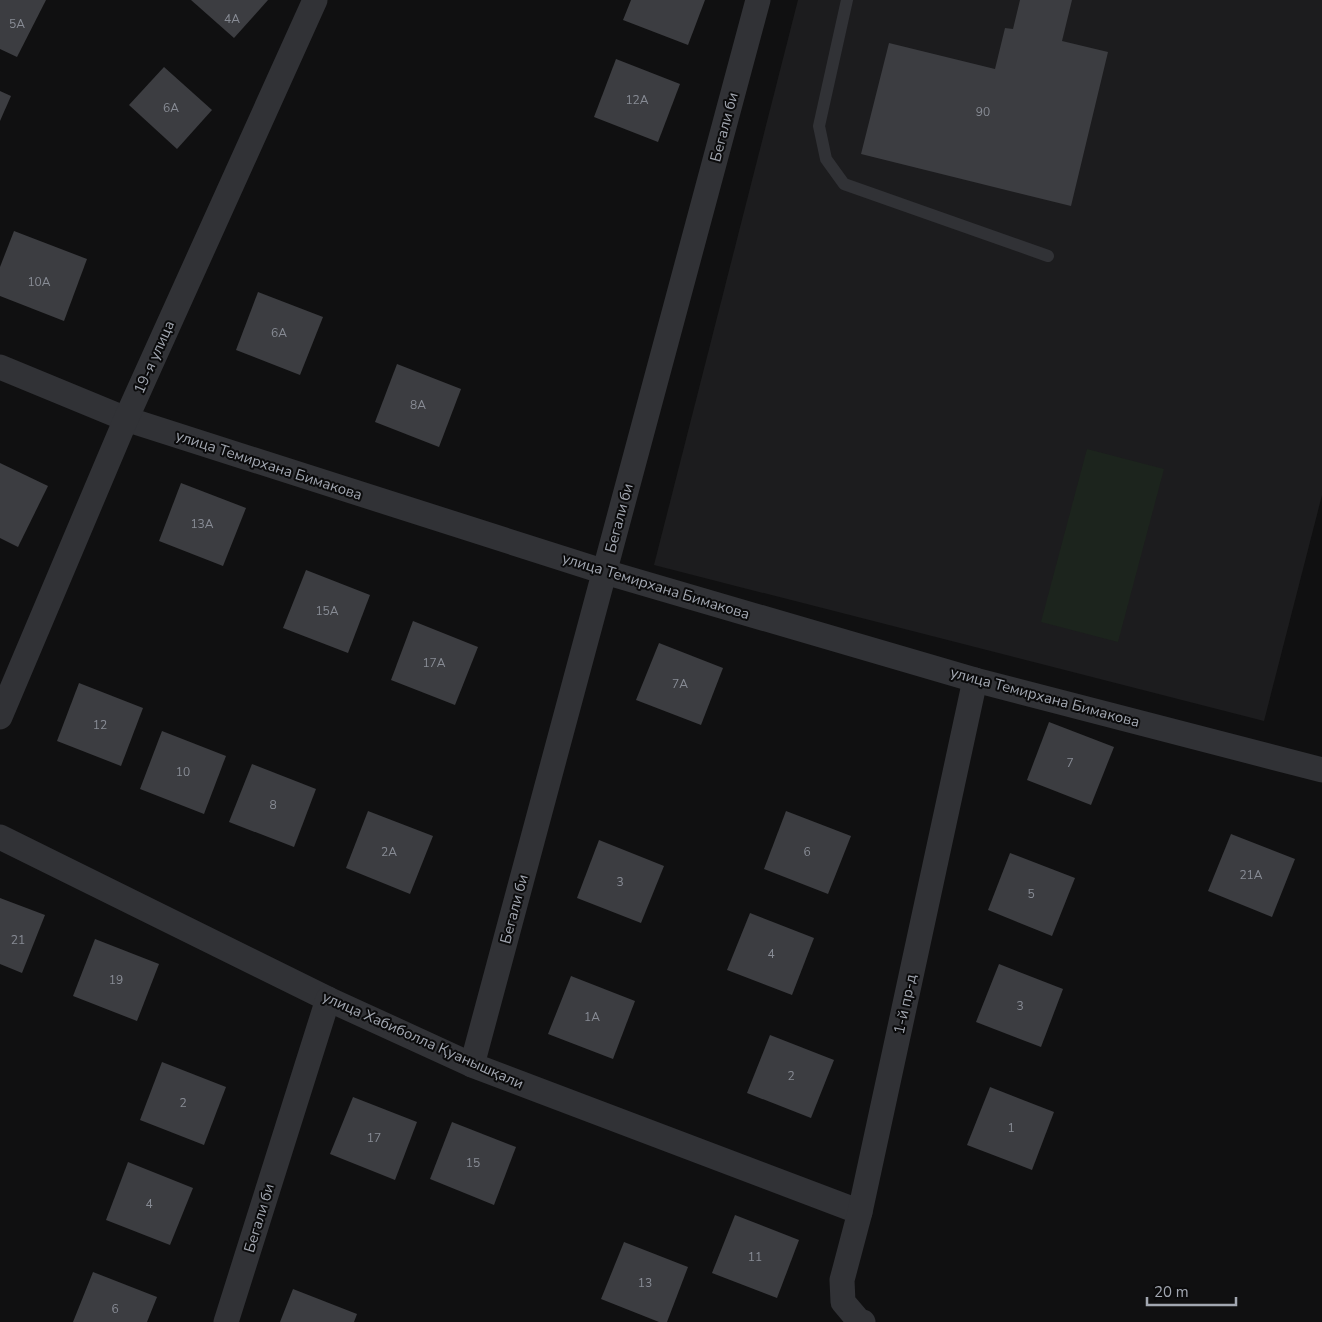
<svg xmlns="http://www.w3.org/2000/svg" width="1322" height="1322" font-family="'Nunito Sans',sans-serif">
<rect width="100%" height="100%" fill="#101011"/>
<path fill="#1c1c1e" d="M798,0H1322V495L1264,721L654,565Z"/>
<path fill="#1c241d" d="M1087,449L1164,469L1118,642L1041,622Z"/>
<g fill="#3c3d41">
<path d="M0,0H46L17,57L0,49Z"/>
<path d="M191,0H268L234,38Z"/>
<path d="M631,0H705L688,45L623,20Z"/>
<path d="M1020,0H1072L1062,41L1108,52L1071,206L861,154L889,43L995,69L1005,28L1013,29Z"/>
<path d="M616,59L680,84L658,142L594,117Z"/>
<path d="M164,67L212,110L177,149L129,105Z"/>
<path d="M0,91L11,96L0,121Z"/>
<path d="M14,231L87,259L64,321L0,296V267Z"/>
<path d="M258,292L323,317L300,375L236,350Z"/>
<path d="M397,364L461,389L439,447L375,422Z"/>
<path d="M0,463L48,486L18,547L0,538Z"/>
<path d="M181,483L246,508L223,566L159,541Z"/>
<path d="M306,570L370,595L348,653L283,628Z"/>
<path d="M413,621L478,647L455,705L391,680Z"/>
<path d="M659,643L723,668L701,725L636,700Z"/>
<path d="M79,683L143,708L121,766L57,741Z"/>
<path d="M1049,722L1114,747L1091,805L1027,780Z"/>
<path d="M162,731L226,756L204,814L140,789Z"/>
<path d="M252,764L316,789L294,847L229,822Z"/>
<path d="M368,811L433,836L410,894L346,868Z"/>
<path d="M786,811L851,836L828,894L764,869Z"/>
<path d="M1231,834L1295,859L1272,917L1208,891Z"/>
<path d="M599,840L664,866L641,923L577,898Z"/>
<path d="M1010,853L1075,878L1052,936L988,910Z"/>
<path d="M0,898L45,915L22,973L0,964Z"/>
<path d="M750,913L814,938L792,995L727,970Z"/>
<path d="M95,939L159,964L137,1021L73,996Z"/>
<path d="M999,964L1063,989L1041,1047L976,1022Z"/>
<path d="M571,976L635,1001L613,1059L548,1034Z"/>
<path d="M770,1035L834,1060L811,1118L747,1093Z"/>
<path d="M162,1062L226,1087L204,1145L140,1120Z"/>
<path d="M990,1087L1054,1112L1032,1170L967,1145Z"/>
<path d="M353,1097L417,1122L395,1180L330,1154Z"/>
<path d="M452,1122L516,1147L494,1205L430,1179Z"/>
<path d="M128,1162L193,1188L170,1245L106,1220Z"/>
<path d="M735,1215L799,1240L777,1298L712,1273Z"/>
<path d="M624,1242L688,1267L667,1322H659L601,1299Z"/>
<path d="M93,1272L157,1297L147,1322H73Z"/>
<path d="M293,1289L357,1314L354,1322H280Z"/>
</g>
<g fill="none" stroke-linecap="round" stroke-linejoin="round">
<path stroke="#313236" stroke-width="12" d="M847,0L819,126L826,159L844,184L1048,256"/>
<g stroke="#313236" stroke-width="25">
<path d="M0,367L126,419L605,572L975,680L1322,770"/>
<path d="M0,717L126,419L315,0"/>
<path d="M0,837L328,999L472,1065L860,1212"/>
<path d="M472,1065L758,0"/>
<path d="M226,1322L328,999"/>
<path d="M863,1322H860L843,1302L842,1280L860,1212L975,680"/>
</g>
</g>
<g text-anchor="middle" dominant-baseline="central" stroke-width="4" stroke-linejoin="round" paint-order="stroke">
<g font-size="12" fill="#888c95">
<text x="232" y="19">4А</text>
<text x="17" y="24">5А</text>
<text x="637" y="100">12А</text>
<text x="171" y="108">6А</text>
<text x="983" y="112">90</text>
<text x="39" y="282">10А</text>
<text x="279" y="333">6А</text>
<text x="418" y="405">8А</text>
<text x="202" y="524">13А</text>
<text x="327" y="611">15А</text>
<text x="434" y="663">17А</text>
<text x="680" y="684">7А</text>
<text x="100" y="725">12</text>
<text x="1070" y="763">7</text>
<text x="183" y="772">10</text>
<text x="273" y="805">8</text>
<text x="389" y="852">2А</text>
<text x="807" y="852">6</text>
<text x="1251" y="875">21А</text>
<text x="620" y="882">3</text>
<text x="1031" y="894">5</text>
<text x="18" y="940">21</text>
<text x="771" y="954">4</text>
<text x="116" y="980">19</text>
<text x="1020" y="1006">3</text>
<text x="592" y="1017">1А</text>
<text x="791" y="1076">2</text>
<text x="183" y="1103">2</text>
<text x="1011" y="1128">1</text>
<text x="374" y="1138">17</text>
<text x="473" y="1163">15</text>
<text x="149" y="1204">4</text>
<text x="755" y="1257">11</text>
<text x="645" y="1283">13</text>
<text x="115" y="1309">6</text>
</g>
<g font-size="15" fill="#a2a7b1" stroke="#0b0b0c">
<text transform="translate(724 127) rotate(-75)">Бегали би</text>
<text transform="translate(154 357) rotate(-66)">19-я улица</text>
<text transform="translate(269 465) rotate(18)">улица Темирхана Бимакова</text>
<text transform="translate(619 518) rotate(-75)">Бегали би</text>
<text transform="translate(656 586) rotate(17)">улица Темирхана Бимакова</text>
<text transform="translate(1045 697) rotate(15)">улица Темирхана Бимакова</text>
<text transform="translate(514 909) rotate(-75)">Бегали би</text>
<text transform="translate(905 1004) rotate(-78)">1-й пр-д</text>
<text transform="translate(423 1040) rotate(24)">улица Хабиболла Қуанышқали</text>
<text transform="translate(259 1218) rotate(-73)">Бегали би</text>
</g>
</g>
<path d="M1147 1297v8h89v-8" fill="none" stroke="#a2a7b1" stroke-width="2.5"/>
<text x="1154" y="1297" font-size="15" fill="#a2a7b1" stroke="#0b0b0c" stroke-width="4" paint-order="stroke">20 m</text>
</svg>
